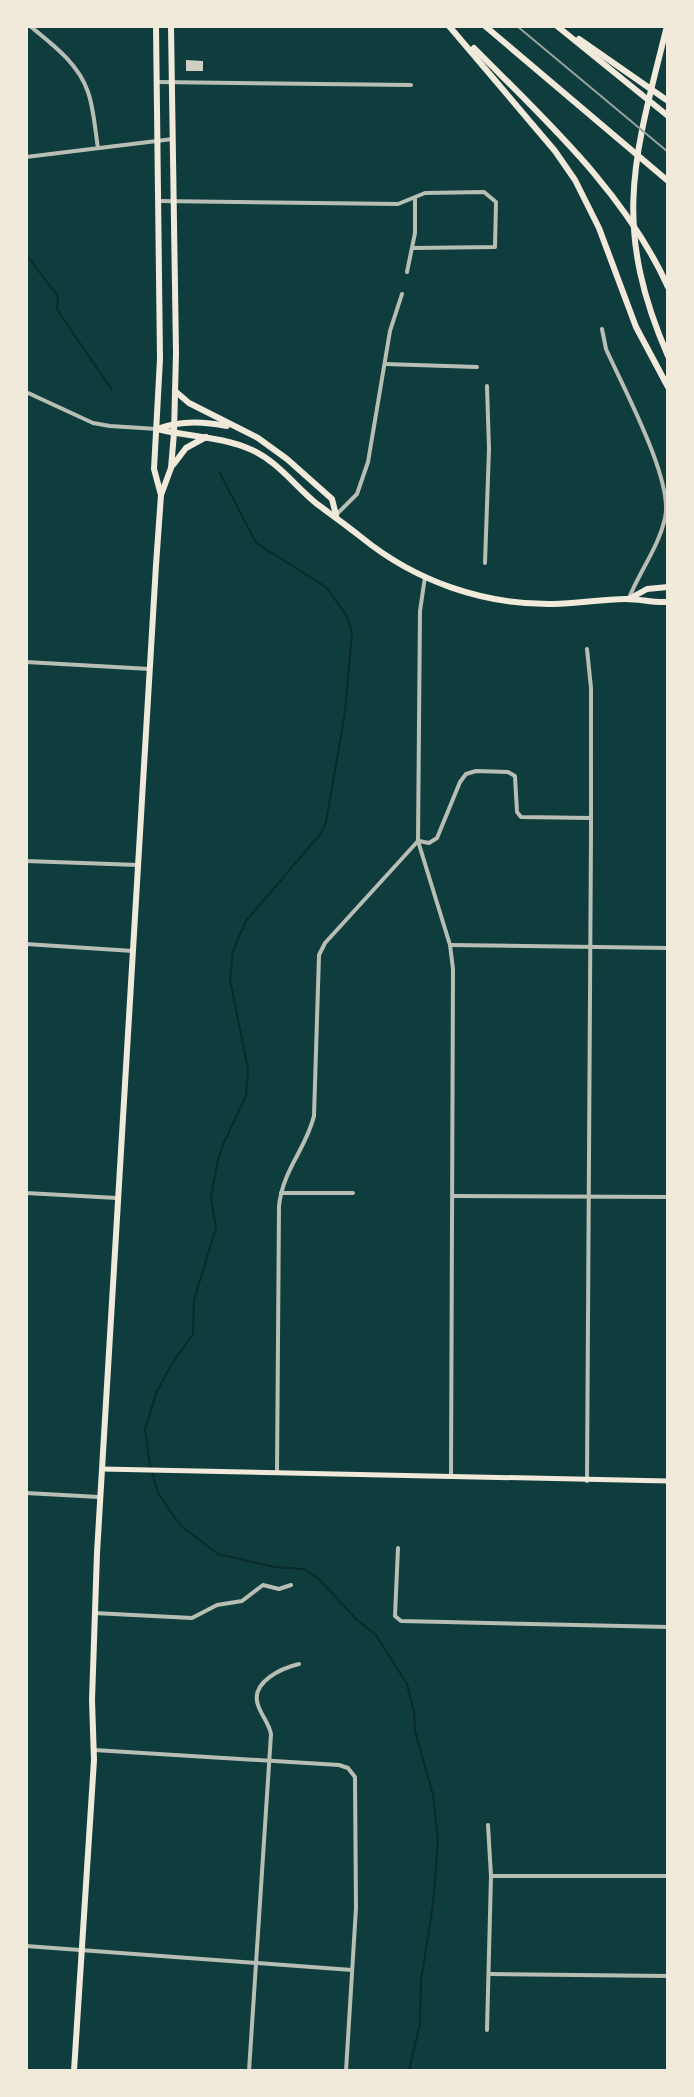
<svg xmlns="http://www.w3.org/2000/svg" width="694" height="2097" font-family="'Fira Sans Condensed',sans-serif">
<rect width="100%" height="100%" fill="#0f3d3e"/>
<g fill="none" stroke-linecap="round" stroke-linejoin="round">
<g stroke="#0a2a2b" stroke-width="2">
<path d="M26,254L58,297L57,309L60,314L112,390"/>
<path d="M220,473L256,543L326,587L347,616L352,632L345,713L326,822L322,832L246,921L233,951L230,980L248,1069L246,1096L222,1147L217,1164L211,1198L216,1228L194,1300L193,1334L170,1367L157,1391L145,1429L150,1465L158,1493L180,1525L218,1554L275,1567L304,1569L319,1579L357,1620L376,1635L407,1684L414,1712L415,1731L433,1795L438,1841L433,1905L421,1980L420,2023L409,2071"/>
</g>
</g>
<path fill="#cfcfc3" d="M186,60L203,61V71H186Z"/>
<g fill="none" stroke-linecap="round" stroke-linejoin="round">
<g stroke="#b8beb3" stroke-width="4">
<path d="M30,26C52,44 78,63 88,92C94,109 95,130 98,148"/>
<path d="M157,82L411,85"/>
<path d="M26,157L173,139"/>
<path d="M158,201L398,204L425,193L484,192L496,202L495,247L413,248"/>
<path d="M407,272L415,233V199"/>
<path d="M602,329L606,349C623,387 674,481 665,518C659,546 640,571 629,598"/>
<path d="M385,364L477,367"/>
<path d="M336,515L357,494L368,462L390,331L402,294"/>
<path d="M485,563L489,449L487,386"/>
<path d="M425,577L420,611L418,841L450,945L453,969L451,1476"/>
<path d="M26,662L150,669"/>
<path d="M419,841L429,843L437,838L460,782L466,774L476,771L508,772L515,776L517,812L521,817L591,818"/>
<path d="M26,861L138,865"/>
<path d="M26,944L133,951"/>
<path d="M450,945L668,948"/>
<path d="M26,1193L117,1198"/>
<path d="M281,1193H353"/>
<path d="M453,1196L668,1197"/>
<path d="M277,1472L279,1206C283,1169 306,1149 314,1116L319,955L325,943L418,841"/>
<path d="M587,1481L591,834V688L587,649"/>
<path d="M398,1548L395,1616L401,1621L668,1627"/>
<path d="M94,1613L192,1618L217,1605L242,1601L263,1585L279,1589L291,1585"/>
<path d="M94,1750L339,1765L348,1768L355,1777L356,1908L346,2071"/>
<path d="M491,1876H668"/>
<path d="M26,1946L352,1970"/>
<path d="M490,1974L668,1976"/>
<path d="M487,2030L491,1876L488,1825"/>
<path d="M249,2071L271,1734C269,1723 261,1715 258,1705C250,1682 282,1668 299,1664"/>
</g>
<g stroke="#b8beb3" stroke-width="4">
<path d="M26,392L93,423L110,426L157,429"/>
<path d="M26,1493L99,1497"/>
</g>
<path stroke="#f1e9da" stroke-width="5" d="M102,1469L668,1481"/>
<g stroke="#f1e9da" stroke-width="6">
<path d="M156,26L160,359L154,469L161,495"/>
<path d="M175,391L189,403L258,438L287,459L332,499L336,515"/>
<path d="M157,429C189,437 221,436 252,450C278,462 295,486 317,504C332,515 346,525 361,537C415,581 483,605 553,604C577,604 601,599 626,599C640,599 653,603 668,602"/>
<path d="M157,429C180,420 203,421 227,426"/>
<path d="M173,465L186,448L206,437"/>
<path d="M629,599L647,589L668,587"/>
<path d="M74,2071L94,1760L92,1700L97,1553L156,565L161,495L171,468L174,433L176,353L171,26"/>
</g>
<g stroke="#f1e9da" stroke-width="6">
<path d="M449,26L555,151L575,180L599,228L636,327L668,387"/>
<path d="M485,26L668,181"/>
<path d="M557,26L668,116"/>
<path d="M667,26C634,158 611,225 668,356"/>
<path d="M579,39L668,101"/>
<path d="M474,48C546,121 625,192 668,287"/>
</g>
<path stroke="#97a49c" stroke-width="2" d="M517,26L668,152"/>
</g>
<rect width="694" height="2097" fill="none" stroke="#f1e9da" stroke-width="56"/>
</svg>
